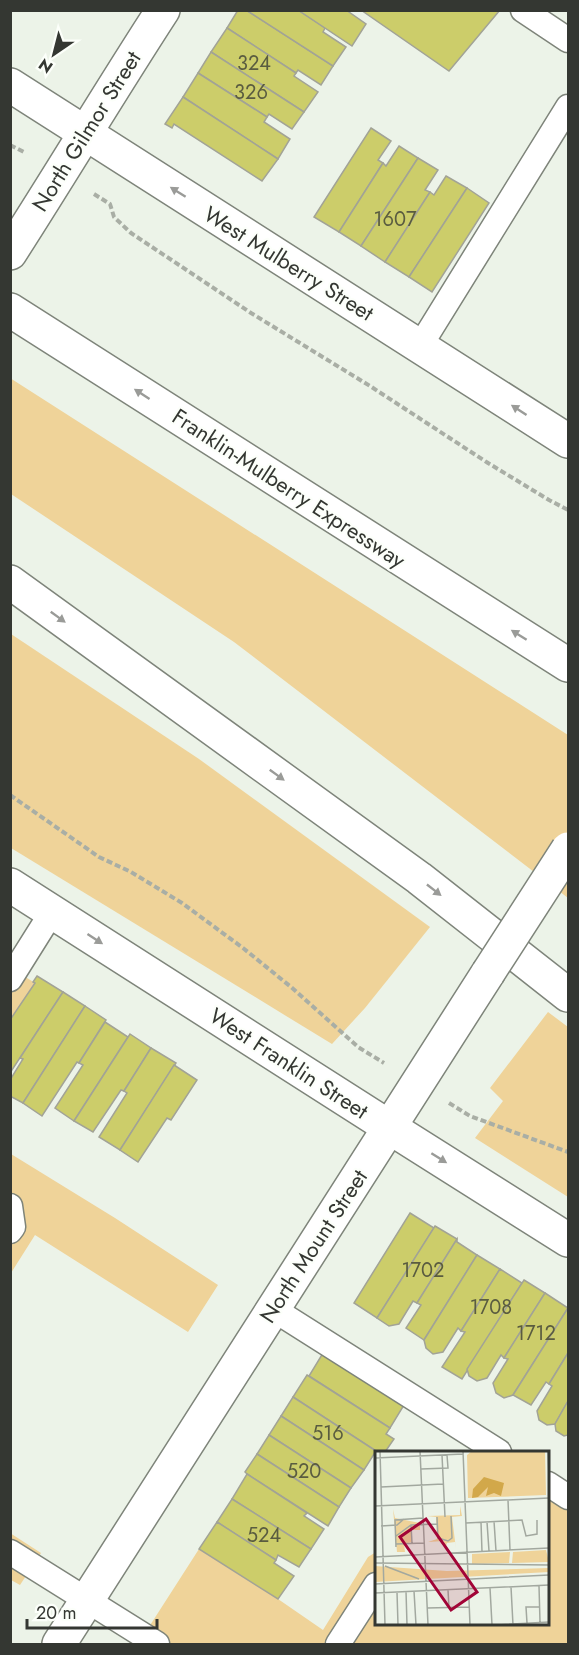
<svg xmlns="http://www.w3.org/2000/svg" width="579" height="1655" font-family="Jost,sans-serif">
<rect width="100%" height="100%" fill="#ecf3e8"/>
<g fill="#efd399">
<path d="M10,378L568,735V898L234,642L11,494Z"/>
<path d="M11,634L199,759L430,927L365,1008L332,1044L11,848Z"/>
<path d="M11,968L35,983L11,1020Z"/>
<path d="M548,1012L568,1027V1197L475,1138L503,1101L490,1088Z"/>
<path d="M11,1154L115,1218L218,1285L188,1332L35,1235L11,1273Z"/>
<path d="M548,1480L568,1493V1644H138L199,1549L278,1599L323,1630L368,1557L376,1552V1624H548Z"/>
<path d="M10,1533L41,1553L20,1585L11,1580Z"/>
</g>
<g fill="#cccd6a" stroke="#a2a396" stroke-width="1.5">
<path d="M238,10H246L333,66L321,85L298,70L296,73L227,28Z"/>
<path d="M246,10H298L325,28L323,32L346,47L333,66Z"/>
<path d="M298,10H346L366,24L352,46Z"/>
<path d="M361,10H500L449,71Z"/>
<path d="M227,28L296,73L294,76L318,92L304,112L211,52Z"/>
<path d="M211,52L304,112L292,129L269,114L267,117L198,73Z"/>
<path d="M198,73L267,117L264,122L290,139L278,159L183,97Z"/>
<path d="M183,97L278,159L262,181L174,124L172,128L165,124Z"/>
<path d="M371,128L391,141L378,160L383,163L339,232L314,217Z"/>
<path d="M399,146L418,158L361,246L339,232L383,163L386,166Z"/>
<path d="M418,158L438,170L425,190L430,192L385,262L361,246Z"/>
<path d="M446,176L467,188L409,277L385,262L430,192L434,195Z"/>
<path d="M467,188L489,203L432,292L409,277Z"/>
<path d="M37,976L63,992L10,1073V1020L35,983L33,982Z"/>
<path d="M63,992L85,1006L23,1103L10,1096V1080L23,1059L20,1058Z"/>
<path d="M85,1006L106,1020L79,1063L77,1062L42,1116L23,1103Z"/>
<path d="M105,1022L128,1037L74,1121L55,1108L83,1065L79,1063Z"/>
<path d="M130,1034L151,1048L124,1091L121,1090L93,1132L74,1121Z"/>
<path d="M151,1048L176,1063L120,1150L99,1137L127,1093L124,1091Z"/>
<path d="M174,1065L197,1080L171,1120L167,1118L138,1162L120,1150Z"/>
<path d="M410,1213L434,1228L377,1318L354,1303Z"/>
<path d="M435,1226L457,1239L417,1303L413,1301L399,1324L389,1326L377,1318Z"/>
<path d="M457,1239V1242L477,1255L424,1340L406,1328L421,1305L417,1303Z"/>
<path d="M477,1255L500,1269L461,1331L458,1328L443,1352L433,1354L426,1348L424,1340Z"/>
<path d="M500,1269L522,1283L462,1379L442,1367L465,1332L461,1331Z"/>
<path d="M524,1280L545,1293L504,1358L501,1355L487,1378L477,1381L469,1376L467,1369Z"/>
<path d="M545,1293L568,1308L513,1395L504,1398L496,1393L493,1383L508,1359L504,1358Z"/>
<path d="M568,1308V1353L549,1384L546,1382L531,1405L513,1395Z"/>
<path d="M323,1353L404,1405L390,1428L309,1376Z"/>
<path d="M568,1353V1401L555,1424L547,1425L539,1420L537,1411L552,1386L549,1384Z"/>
<path d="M307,1375L390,1428L386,1434L394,1439L385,1452H379L376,1451L293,1397Z"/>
<path d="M293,1397L376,1451L364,1470L281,1416Z"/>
<path d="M568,1401V1435L564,1436L556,1431L555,1424Z"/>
<path d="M281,1416L364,1470L351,1488L269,1435Z"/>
<path d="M269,1435L351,1488L339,1507L257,1454Z"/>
<path d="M257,1454L339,1507L328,1526L247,1474L245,1472Z"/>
<path d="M247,1474L307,1513L304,1516L324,1529L311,1549L232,1499Z"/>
<path d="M232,1499L311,1549L299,1567L278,1555L276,1560L217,1522Z"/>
<path d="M217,1522L276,1560L274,1563L294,1576L278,1599L199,1549Z"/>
</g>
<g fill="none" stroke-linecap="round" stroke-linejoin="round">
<g stroke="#7e847a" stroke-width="27">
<g id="lane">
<path d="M523,10L568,40"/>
<path d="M420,346L568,107"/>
<path d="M10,979L52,912"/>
<path d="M10,1206L13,1227L10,1231"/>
<path d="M273,1309L499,1452"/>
<path d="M548,1484L568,1497"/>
<path d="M10,1552L157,1644"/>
<path d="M338,1644L376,1585"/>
</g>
</g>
<g stroke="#7e847a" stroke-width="36">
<path id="street" d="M59,1644L488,973"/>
</g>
<g stroke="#7e847a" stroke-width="36">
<path id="secondary" d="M10,253C62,172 111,90 163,10"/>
</g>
<g stroke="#7e847a" stroke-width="36">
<g id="primary">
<path d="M10,85L568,441"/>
<path d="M10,885L389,1127L568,1240"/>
</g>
</g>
<g stroke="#7e847a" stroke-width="36">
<g id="highway">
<path d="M10,310L568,665"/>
<path d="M10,582L419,878L568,995"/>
</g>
</g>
<g stroke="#a9aea5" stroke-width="4" stroke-dasharray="6 3" stroke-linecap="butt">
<path d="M10,145L26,153"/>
<path d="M94,194L110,204L114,217L131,233L251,313L370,386L488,463L549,500L568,510"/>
<path d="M10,795L99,857L131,872L182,903L243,948L291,987L358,1047L384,1063"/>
<path d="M449,1103L470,1116L568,1152"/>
</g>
<use href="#lane" stroke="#fff" stroke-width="24"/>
<use href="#street" stroke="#fff" stroke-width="33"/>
<use href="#secondary" stroke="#fff" stroke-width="33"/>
<use href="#primary" stroke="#fff" stroke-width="33"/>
<use href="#highway" stroke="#fff" stroke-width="33"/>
<g stroke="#7e847a" stroke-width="36" stroke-linecap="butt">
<path id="street-bridge" d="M488,973L568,849"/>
</g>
<use href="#street-bridge" stroke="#fff" stroke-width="33"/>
</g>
<defs><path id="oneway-solid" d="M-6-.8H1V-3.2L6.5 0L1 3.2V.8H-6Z" transform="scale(1.5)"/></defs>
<g fill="#9a9b98">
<use href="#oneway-solid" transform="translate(178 192) rotate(-148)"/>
<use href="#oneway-solid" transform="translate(142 394) rotate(-147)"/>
<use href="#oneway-solid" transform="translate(519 410) rotate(-147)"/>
<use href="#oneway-solid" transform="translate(58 617) rotate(36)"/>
<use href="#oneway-solid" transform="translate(519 635) rotate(-148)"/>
<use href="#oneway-solid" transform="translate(277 775) rotate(36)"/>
<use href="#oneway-solid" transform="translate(434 890) rotate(38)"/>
<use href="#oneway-solid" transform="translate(95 939) rotate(33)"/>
<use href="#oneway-solid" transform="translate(439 1158) rotate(32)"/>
</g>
<g text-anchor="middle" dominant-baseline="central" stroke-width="4.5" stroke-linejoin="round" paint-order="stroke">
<g font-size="20" fill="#5a5c40">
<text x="254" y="63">324</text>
<text x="251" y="92">326</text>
<text x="395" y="219">1607</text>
<text x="423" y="1270">1702</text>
<text x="491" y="1307">1708</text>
<text x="536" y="1333">1712</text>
<text x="328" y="1433">516</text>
<text x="304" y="1471">520</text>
<text x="264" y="1535">524</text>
</g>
<g font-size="22" fill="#343732" stroke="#fcfffa">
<text transform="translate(86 131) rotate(-58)">North Gilmor Street</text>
<text transform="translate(289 263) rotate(32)">West Mulberry Street</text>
<text transform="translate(289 488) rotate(33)">Franklin-Mulberry Expressway</text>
<text transform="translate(289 1063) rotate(33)">West Franklin Street</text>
<text transform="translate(313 1246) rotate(-57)">North Mount Street</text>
</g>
</g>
<g transform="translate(375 1451)">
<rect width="174" height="174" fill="#ecf3e8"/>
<path d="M97,0H170L171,44L93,47L92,4ZM85,55L87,65L77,66L81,98L80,91L72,92L70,99L69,90L53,91L62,88L61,66L52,65L85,64ZM18,58L20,67L45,72V79H37V91L29,93L30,101H22ZM171,99L174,111L137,112L138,101ZM135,101L134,112L97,113V103ZM0,115L72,120L174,117V121L0,131Z" fill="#efd399"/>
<path d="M109,26L129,32L126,45L119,42L111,45L113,36L103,46L97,47L98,38Z" fill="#d2a84a"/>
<path fill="none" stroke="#a2a89f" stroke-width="1.5" d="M5,0L10,174M45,0L53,174M88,0L95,174M173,0L174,27M67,4L70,66M0,7L88,3M46,18L73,17L72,4M6,36L68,33M133,49L135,99M0,55L174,47M62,66L63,87L73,90L77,87L76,65M119,70L121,100M106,71L107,101M112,71L114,100M91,72L147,69L151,85L162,83V69M36,74L37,92M6,75L22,74L29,68M21,85L36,74L62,73M21,93L49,92M21,96L20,69L48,67M0,106L174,97M0,112L174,114M10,115L44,128M0,133L174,124M164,135L165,171M136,136L138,174M115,137L117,174M73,139L74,157M31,140L32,174M39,140L41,174M22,141L23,174M0,142L174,134M52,157L94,156M152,172L151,156H165M122,174L174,171"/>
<path fill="#a20437" fill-opacity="0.15" stroke="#a20437" stroke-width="3" d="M51,68L102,141L76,159L25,86Z"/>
<rect width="174" height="174" fill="none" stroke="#343732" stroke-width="3"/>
</g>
<rect width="579" height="1655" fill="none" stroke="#343732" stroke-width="24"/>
<g transform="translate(54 54) rotate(215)" stroke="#fcfffa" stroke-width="4.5" paint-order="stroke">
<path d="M0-4.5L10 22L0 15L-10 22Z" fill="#343732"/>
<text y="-9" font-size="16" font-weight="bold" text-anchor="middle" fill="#343732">N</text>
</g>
<path d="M27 1619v9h130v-9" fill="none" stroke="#343732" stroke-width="3"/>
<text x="36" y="1619" font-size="18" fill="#343732" stroke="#fcfffa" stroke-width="4.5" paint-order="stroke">20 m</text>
</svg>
